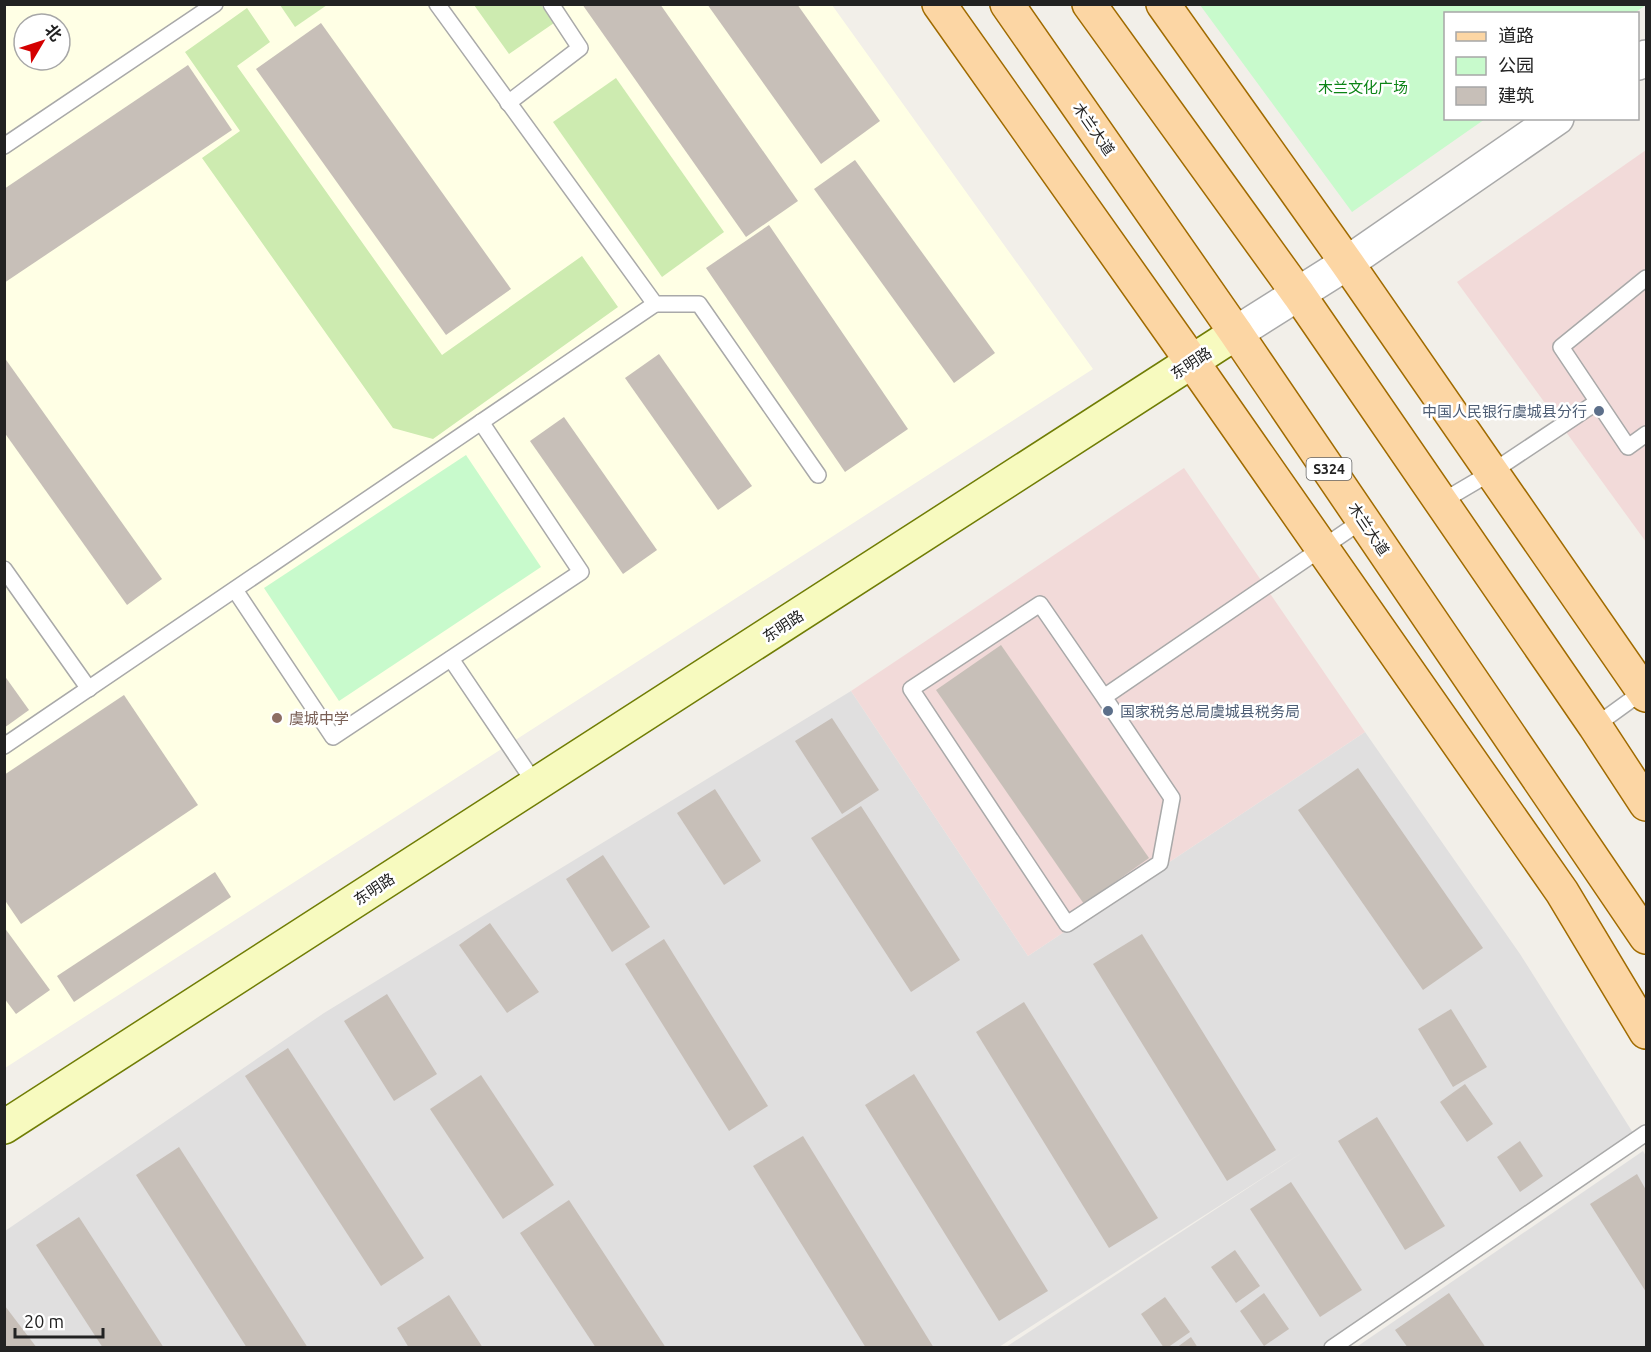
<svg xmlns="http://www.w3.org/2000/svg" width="1651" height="1352" font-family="Ubuntu,'Noto Sans SC',sans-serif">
<rect width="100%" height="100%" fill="#f2efe9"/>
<g fill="#e0dfdf">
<path d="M851,691L1028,956L1365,732L1520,954L1635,1136L1321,1347H1006L1303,1152L999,1347L5,1348V1231L324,1013Z"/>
<path d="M1643,1151L1646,1156V1347L1355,1348Z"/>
</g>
<g fill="#f2dad9">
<path d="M1646,150V542L1457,282Z"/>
<path d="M1184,468L1365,732L1028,956L851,691Z"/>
</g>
<path fill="#ffffe5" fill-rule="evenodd" d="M5,5H832L1093,369L5,1068ZM24,24H60V60H24Z"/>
<g fill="#cdebb0">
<path d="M280,5H327L295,27Z"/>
<path d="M474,5H541L554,23L509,54Z"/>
<path d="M247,8L270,42L237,66L442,355L582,256L618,307L433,439L393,428L202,158L240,131L185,52Z"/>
<path d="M616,78L724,232L662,277L553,122Z"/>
</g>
<g fill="#c8facc">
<path d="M1200,5H1646L1633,14H1446V118L1485,119L1352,212Z"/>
<path d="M466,455L541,567L339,701L264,588Z"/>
</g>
<g fill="#c7bfb8">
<path d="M582,4H660L798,201L746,237Z"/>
<path d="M707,4H797L880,121L821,164Z"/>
<path d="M321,23L511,289L446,335L256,69Z"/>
<path d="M188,65L232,130L4,283V189Z"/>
<path d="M855,160L995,353L954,383L814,189Z"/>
<path d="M769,225L908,429L845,472L706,268Z"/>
<path d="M659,354L752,486L718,510L625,378Z"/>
<path d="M4,357L162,579L127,605L4,432Z"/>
<path d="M564,417L657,550L623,574L530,441Z"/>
<path d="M1001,645L1149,858L1084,904L936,690Z"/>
<path d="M4,675L29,710L4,728Z"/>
<path d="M124,695L198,805L21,924L4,899V775Z"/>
<path d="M832,718L879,790L842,814L795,741Z"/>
<path d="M1358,768L1483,948L1423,990L1298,810Z"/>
<path d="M715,789L761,861L724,885L677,813Z"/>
<path d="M861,806L960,960L911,992L811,838Z"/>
<path d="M603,855L650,927L612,952L566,879Z"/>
<path d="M215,872L231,897L74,1002L57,976Z"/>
<path d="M490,923L539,992L507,1013L459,945Z"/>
<path d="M4,927L50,990L16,1014L4,998Z"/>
<path d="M1142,934L1276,1150L1227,1181L1093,964Z"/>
<path d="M664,939L768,1106L729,1131L625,964Z"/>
<path d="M387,994L437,1074L394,1101L344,1021Z"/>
<path d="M1024,1002L1158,1218L1109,1248L976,1032Z"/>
<path d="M1451,1009L1487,1067L1453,1087L1418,1029Z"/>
<path d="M288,1048L424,1258L381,1286L245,1076Z"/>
<path d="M914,1074L1048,1291L999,1321L865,1105Z"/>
<path d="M481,1075L554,1185L503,1219L430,1109Z"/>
<path d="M1465,1084L1493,1124L1467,1142L1440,1102Z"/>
<path d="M1377,1117L1445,1226L1405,1250L1338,1141Z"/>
<path d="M803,1136L934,1348H866L753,1166Z"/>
<path d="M1520,1141L1543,1176L1520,1192L1497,1157Z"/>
<path d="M179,1147L308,1348H247L136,1175Z"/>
<path d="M1637,1174L1646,1190V1292L1590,1204Z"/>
<path d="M1291,1182L1362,1290L1320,1317L1250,1209Z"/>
<path d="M569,1200L666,1348H596L520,1233Z"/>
<path d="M79,1217L164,1348H103L36,1245Z"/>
<path d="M1235,1250L1260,1286L1236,1303L1211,1267Z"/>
<path d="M1264,1293L1289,1329L1264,1346L1240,1311Z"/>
<path d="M1449,1293L1486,1348H1408L1395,1330Z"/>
<path d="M449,1295L483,1348H409L397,1328Z"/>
<path d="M1165,1297L1190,1332L1167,1348H1164L1141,1314Z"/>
<path d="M5,1306L37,1348H5Z"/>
<path d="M1191,1337L1198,1348H1176Z"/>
</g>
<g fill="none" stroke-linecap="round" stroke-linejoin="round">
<g stroke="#a9a9a9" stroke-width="18">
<g id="service">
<path d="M437,4L655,304H699L818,475"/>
<path d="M508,103L580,48L551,4"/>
<path d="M4,146L215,4"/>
<path d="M1646,278L1561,347L1628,447L1646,434"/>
<path d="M1441,502L1492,472L1597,402"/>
<path d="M4,569L89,689"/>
<path d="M235,590L333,737L581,572L481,422"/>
<path d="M451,659L536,785"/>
<path d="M1104,697L1172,798L1160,863L1067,924L911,689L1040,604L1104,697L1363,520"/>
<path d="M1595,726L1646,689"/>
<path d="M4,746L655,304"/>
<path d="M1332,1348L1646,1133"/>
</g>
</g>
<g stroke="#a9a9a9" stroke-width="36">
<g id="tertiary">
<path d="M1638,63L1646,57"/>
<path d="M1236,333L1347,263L1557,118"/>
</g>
</g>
<g stroke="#707d05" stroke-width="36">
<path id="secondary" d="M4,1127L1236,333"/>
</g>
<g stroke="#a06b00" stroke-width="36">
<g id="primary">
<path d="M939,4L1193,363L1562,892L1646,1032"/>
<path d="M1007,4L1236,333L1646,937"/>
<path d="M1089,4L1299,295L1595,726L1646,804"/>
<path d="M1163,4L1347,263L1646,695"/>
</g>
</g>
<use href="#service" stroke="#fff" stroke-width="15"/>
<use href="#tertiary" stroke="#fff" stroke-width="33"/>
<use href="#secondary" stroke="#f7fabf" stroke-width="33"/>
<use href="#primary" stroke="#fcd6a4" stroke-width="33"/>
</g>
<g fill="#5c6f8a" stroke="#fff" stroke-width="2">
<circle cx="1599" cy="411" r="6"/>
<circle cx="1108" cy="711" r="6"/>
</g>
<circle fill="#8d6e63" stroke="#fff" stroke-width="2" cx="277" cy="718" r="6"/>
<g text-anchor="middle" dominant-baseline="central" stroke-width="5" stroke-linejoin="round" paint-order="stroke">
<rect fill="#fff" stroke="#646464" stroke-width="1.5" x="1306.5" y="458" width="45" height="22" rx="4.5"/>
<g font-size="14" font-weight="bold" fill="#222">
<text x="1329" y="469">S324</text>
</g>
<g font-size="15" fill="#0c8416" stroke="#fff">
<text x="1363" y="87">木兰文化广场</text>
</g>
<g font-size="15" fill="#222" stroke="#fff">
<text transform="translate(1094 129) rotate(55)">木兰大道</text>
<text transform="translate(1191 363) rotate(-33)">东明路</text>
<text transform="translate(1369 529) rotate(56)">木兰大道</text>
<text transform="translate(783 626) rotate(-33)">东明路</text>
<text transform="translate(374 889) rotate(-33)">东明路</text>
</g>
<g font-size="15" fill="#4e5e75" stroke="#fff" text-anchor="end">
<text x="1587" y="411">中国人民银行虞城县分行</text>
<text x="1120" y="711" text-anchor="start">国家税务总局虞城县税务局</text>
</g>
<g font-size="15" fill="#785e54" stroke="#fff" text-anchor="start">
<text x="289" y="718">虞城中学</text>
</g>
</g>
<rect width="1651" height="1352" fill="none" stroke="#222222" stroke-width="12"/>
<rect x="1444" y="12" width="195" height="108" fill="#ffffff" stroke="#a7a7a7" stroke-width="1.5"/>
<rect x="1456" y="32" width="30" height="9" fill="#fcd6a4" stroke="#a7a7a7" stroke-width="1.5"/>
<text x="1498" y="42" font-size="18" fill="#222222">道路</text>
<rect x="1456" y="57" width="30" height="18" fill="#c8facc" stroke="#a7a7a7" stroke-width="1.5"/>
<text x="1498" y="72" font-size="18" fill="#222222">公园</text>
<rect x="1456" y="87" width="30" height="18" fill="#c7bfb8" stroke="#a7a7a7" stroke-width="1.5"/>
<text x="1498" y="102" font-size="18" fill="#222222">建筑</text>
<g transform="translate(42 42) rotate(51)"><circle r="28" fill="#ffffff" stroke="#a7a7a7" stroke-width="1.5"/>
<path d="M0-4.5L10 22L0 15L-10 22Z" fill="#d40000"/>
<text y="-9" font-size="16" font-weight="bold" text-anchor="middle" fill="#222222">北</text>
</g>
<path d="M15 1328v9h88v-9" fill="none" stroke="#222222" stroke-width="3"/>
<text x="24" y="1328" font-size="18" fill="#222222" stroke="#ffffff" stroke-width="4.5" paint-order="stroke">20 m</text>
</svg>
